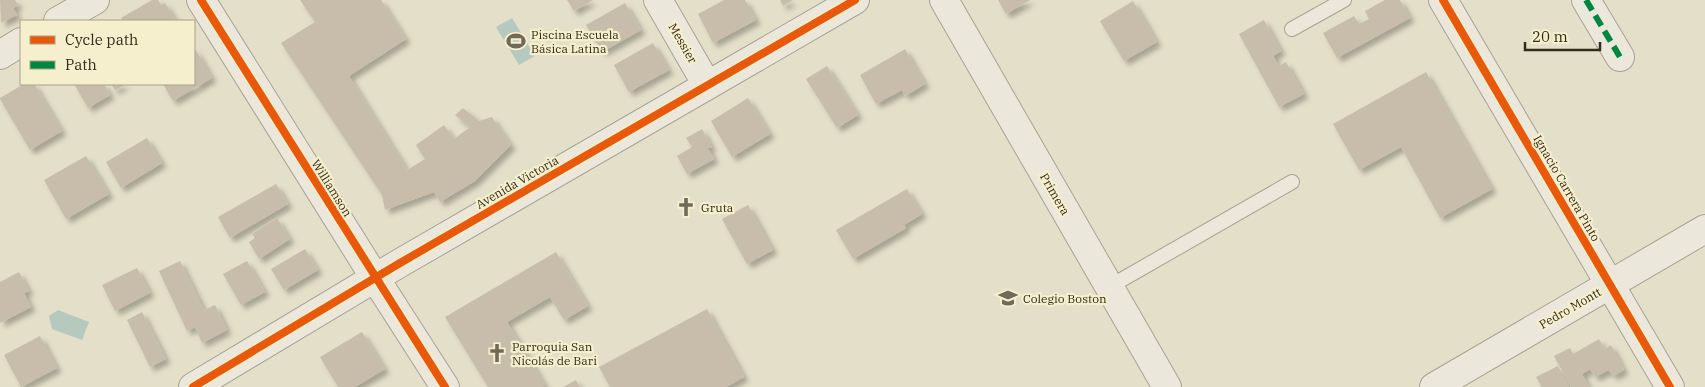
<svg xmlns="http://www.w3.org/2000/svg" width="1705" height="387" font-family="'IBM Plex Serif',serif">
<defs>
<filter id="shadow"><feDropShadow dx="4.5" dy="4.5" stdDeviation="2.5" flood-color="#0004"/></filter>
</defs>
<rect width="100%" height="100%" fill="#e3dfc9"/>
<g fill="#b5c9be">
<path d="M512,18L535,56L519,65L496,27Z"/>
<path d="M58,310L89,322L82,340L52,329L49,316Z"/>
</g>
<g fill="#c7bdaa" filter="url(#shadow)">
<path d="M0,0H15L18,5L13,8L17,15L1,23Z"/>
<path d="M152,0H158L161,5L165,3L176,21H124L121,18Z"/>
<path d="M300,0H381L406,39L349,76L407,170L425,159L416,145L444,125L454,139L470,127L455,115L463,108L479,121L492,117L511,145L475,181L440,202L434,192L385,210L382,195L281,43L315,22Z"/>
<path d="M567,0H593L574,11Z"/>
<path d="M724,0H745L756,20L713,43L698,14Z"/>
<path d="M780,0H793L783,6Z"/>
<path d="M998,0H1030L1006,14Z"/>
<path d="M1385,0H1400L1410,18L1337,58L1323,33L1354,16L1359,24L1369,19L1365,11Z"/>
<path d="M1133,1L1157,42L1124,61L1100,21Z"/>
<path d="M625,3L641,30L602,52L586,25Z"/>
<path d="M1264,20L1281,51L1273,56L1279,66L1286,62L1304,94L1279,107L1239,34Z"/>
<path d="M653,43L669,70L629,92L614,65Z"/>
<path d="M194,47L212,78L173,101L163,84H194Z"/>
<path d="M905,49L925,84L905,96L902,90L876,104L860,75Z"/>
<path d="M827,66L858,115L837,128L806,79Z"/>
<path d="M1426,72L1492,189L1440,218L1401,147L1359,170L1333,124Z"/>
<path d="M24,84H34L62,131L30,150L0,99V98Z"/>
<path d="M74,84H104L110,95L88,108Z"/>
<path d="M111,84H126L115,90Z"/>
<path d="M748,98L770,134L732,157L711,121Z"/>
<path d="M702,129L712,147L708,148L714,159L687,174L677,156L692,147L686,138Z"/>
<path d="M147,138L162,163L121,188L106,162Z"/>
<path d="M86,156L109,194L66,219L44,180Z"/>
<path d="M276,184L288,204L230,238L218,217Z"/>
<path d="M907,189L922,214L904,225L906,228L853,259L836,230Z"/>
<path d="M748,205L773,250L747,264L722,219Z"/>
<path d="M277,218L290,239L259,259L249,242L255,238L252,234Z"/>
<path d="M305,249L318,270L284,290L271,269Z"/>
<path d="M556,252L588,306L564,320L550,297L507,322L545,385L542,387H488L445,317Z"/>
<path d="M180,261L204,310L215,305L227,330L202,343L195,327L187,331L159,271Z"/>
<path d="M247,261L265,292L241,305L223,274Z"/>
<path d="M137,268L150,293L115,311L102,285Z"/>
<path d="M19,272L29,291L24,293L31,307L0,323V282Z"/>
<path d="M707,309L744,377L726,387H610L599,367Z"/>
<path d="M142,312L166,359L150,367L127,320Z"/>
<path d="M362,332L385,369L355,387H338L320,357Z"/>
<path d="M40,336L57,368L21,387L4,355Z"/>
<path d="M1599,339L1604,349L1611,345L1624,370L1613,376L1609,370L1595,377L1590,369L1582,374L1589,387H1571L1554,356L1570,348L1573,354Z"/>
<path d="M1558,366L1569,387H1542L1536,377Z"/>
<path d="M576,380L580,387H563Z"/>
</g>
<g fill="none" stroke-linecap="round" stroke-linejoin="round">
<g stroke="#a7a293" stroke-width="16">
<g id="service">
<path d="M1292,29L1344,0"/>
<path d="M1109,287L1292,182"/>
</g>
</g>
<g stroke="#a7a293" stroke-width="30">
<g id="minor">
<path d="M658,0L707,85"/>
<path d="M944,0L1167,387"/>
<path d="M1586,0L1620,57"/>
<path d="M375,278L445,387"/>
<path d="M1434,387L1705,229"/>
</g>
</g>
<g stroke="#a7a293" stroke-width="30">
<g id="tertiary">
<path d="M201,0L375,278"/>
<path d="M1443,0L1670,387"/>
<path d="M58,21L95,0"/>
<path d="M0,55L21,42"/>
<path d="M193,387L400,263L855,0"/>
</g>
</g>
<use href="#service" stroke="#ebe8db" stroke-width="14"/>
<use href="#minor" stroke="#ebe8db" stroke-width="28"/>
<use href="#tertiary" stroke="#ebe8db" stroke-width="28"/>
<path stroke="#00873e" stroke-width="6" stroke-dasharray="12 6" stroke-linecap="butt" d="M1586,0L1620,57"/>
<g stroke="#f5efcd" stroke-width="11">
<g id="cycleway">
<path d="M201,0L445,387"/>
<path d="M1443,0L1670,387"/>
<path d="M193,387L400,263L855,0"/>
</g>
</g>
<use href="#cycleway" stroke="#e8590c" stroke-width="8"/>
</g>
<defs>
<g id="stadium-bare" transform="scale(1.5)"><path d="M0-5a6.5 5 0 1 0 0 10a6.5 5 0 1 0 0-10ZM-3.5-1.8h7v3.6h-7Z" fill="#726a58" stroke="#f5efcd" stroke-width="2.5" paint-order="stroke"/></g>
<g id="church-bare" transform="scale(1.5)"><path d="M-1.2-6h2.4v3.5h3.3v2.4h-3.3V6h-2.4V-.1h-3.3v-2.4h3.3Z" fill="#726a58" stroke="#f5efcd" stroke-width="2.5" paint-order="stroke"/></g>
<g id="school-bare" transform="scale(1.5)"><path d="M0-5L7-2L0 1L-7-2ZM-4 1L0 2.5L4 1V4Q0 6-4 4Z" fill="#726a58" stroke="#f5efcd" stroke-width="2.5" paint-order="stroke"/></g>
</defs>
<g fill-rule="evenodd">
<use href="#stadium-bare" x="516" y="41"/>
<use href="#church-bare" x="686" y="207"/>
<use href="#school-bare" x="1008" y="298"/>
<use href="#church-bare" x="497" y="353"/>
</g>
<g text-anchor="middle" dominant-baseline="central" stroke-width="4.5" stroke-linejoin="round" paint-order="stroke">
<g font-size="12" fill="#352b1b" stroke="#f5efcd" text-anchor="start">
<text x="531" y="34">Piscina Escuela<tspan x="531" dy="14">Básica Latina</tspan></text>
<text x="701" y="207">Gruta</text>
<text x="1023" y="298">Colegio Boston</text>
<text x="512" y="346">Parroquia San<tspan x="512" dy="14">Nicolás de Bari</tspan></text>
</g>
<g font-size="12" fill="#352b1b" stroke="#f5efcd">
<text transform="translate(683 43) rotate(60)">Messier</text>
<text transform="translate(517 182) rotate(-30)">Avenida Victoria</text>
<text transform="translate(332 188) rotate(58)">Williamson</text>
<text transform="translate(1567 188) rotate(60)">Ignacio Carrera Pinto</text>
<text transform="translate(1055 194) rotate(60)">Primera</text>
<text transform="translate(1570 308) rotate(-30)">Pedro Montt</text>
</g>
</g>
<rect x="20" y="20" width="175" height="65" fill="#f5efcd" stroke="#a8a186"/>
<rect x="30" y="36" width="25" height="8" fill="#e8590c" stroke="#a8a186"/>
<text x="65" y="45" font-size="15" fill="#352b1b">Cycle path</text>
<rect x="30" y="61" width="25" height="8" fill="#00873e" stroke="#a8a186"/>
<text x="65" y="70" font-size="15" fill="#352b1b">Path</text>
<path d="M1525 42v8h75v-8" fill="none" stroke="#352b1b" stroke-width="2.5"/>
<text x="1532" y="42" font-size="15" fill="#352b1b" stroke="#f5efcd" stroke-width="4" paint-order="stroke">20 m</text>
</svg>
